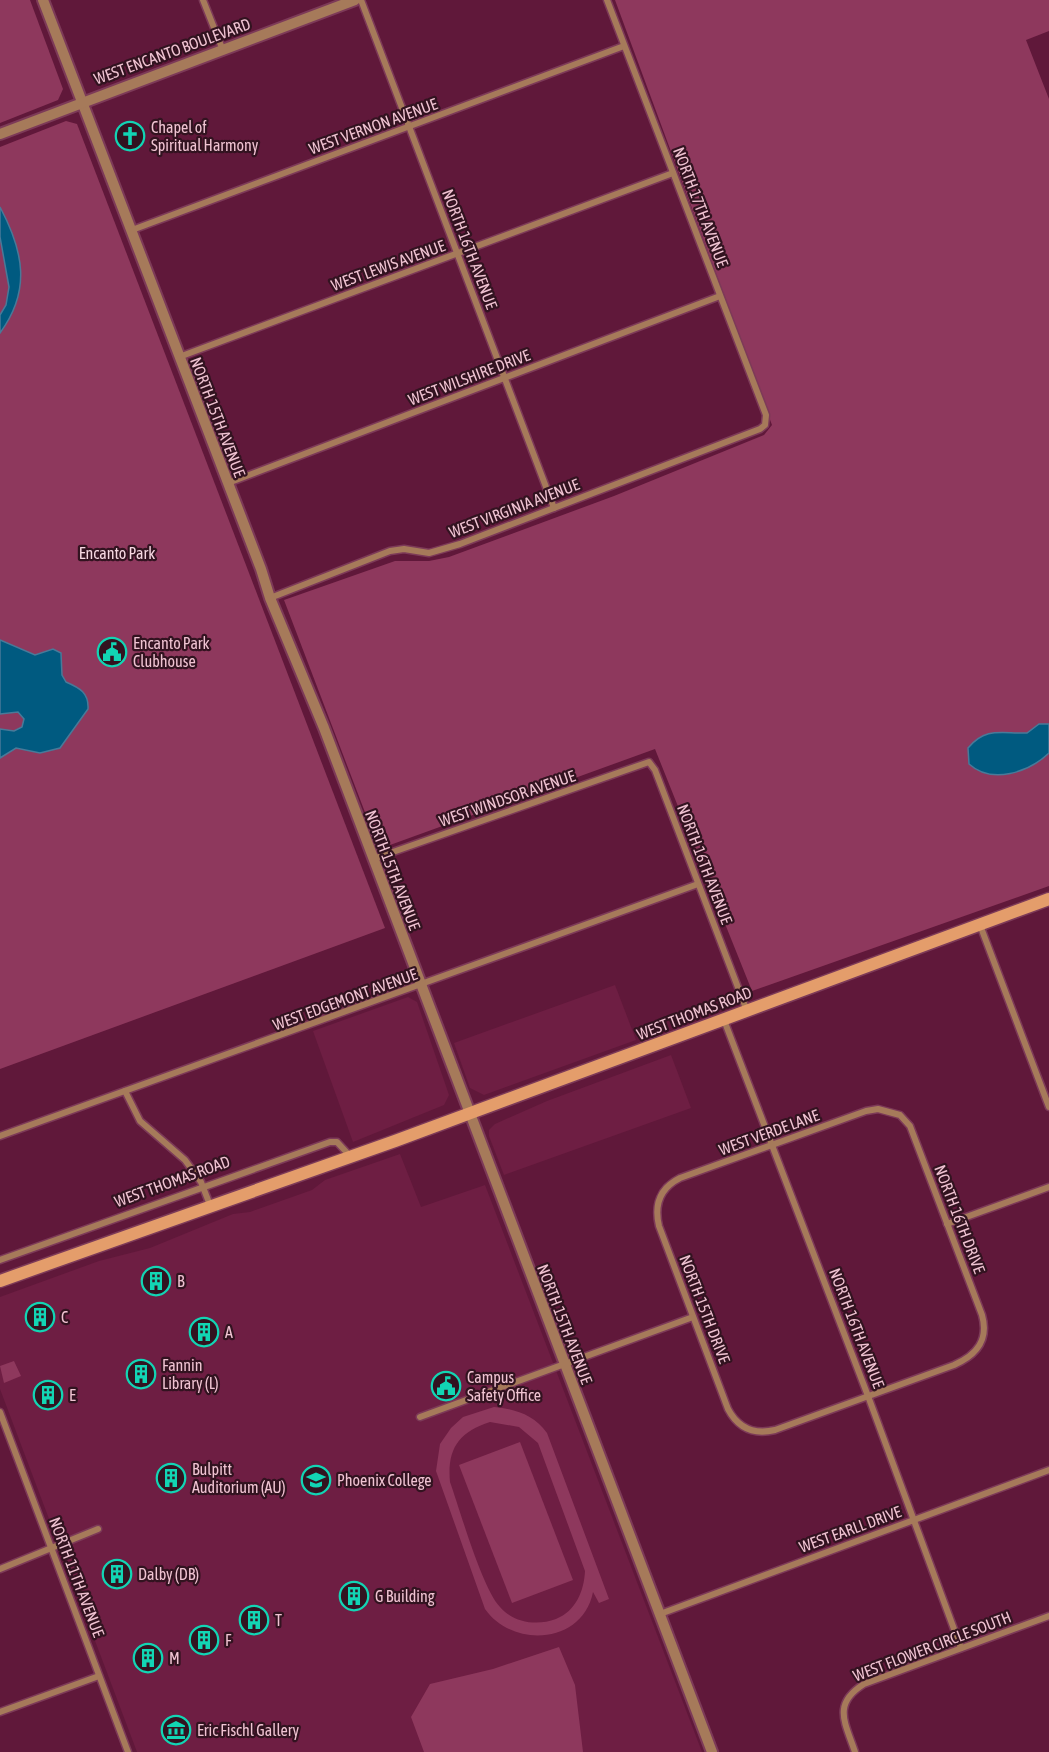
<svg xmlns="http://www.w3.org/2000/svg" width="1049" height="1752" font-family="'Asap Condensed',sans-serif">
<rect width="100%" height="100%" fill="#60183a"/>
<g fill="#6e1e43">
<path d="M615,985L636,1040L484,1095L470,1088L454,1043Z"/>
<path d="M408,997L417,1002L449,1095L444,1105L353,1142L313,1031Z"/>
<path d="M671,1055L691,1108L504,1175L489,1136V1130L495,1124L547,1101Z"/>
<path d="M400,1154L421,1207L485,1185L702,1752H137L0,1389V1297L99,1261L150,1248L233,1214L250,1212L312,1190L325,1180Z"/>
</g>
<g fill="#8e385d" fill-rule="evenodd">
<path d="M0,0H30L63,89L58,100L0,123Z"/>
<path d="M615,0H1049V31L1026,40L1049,99V886L752,991L655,749L379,849L284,600L395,561H429L449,557L614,496L764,435L772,425Z"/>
<path d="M66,121L77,124L385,928L0,1069V147Z"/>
<path d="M14,1361L21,1376L4,1383L0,1366Z"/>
<path d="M494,1407C516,1409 534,1415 547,1433L609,1599L599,1603L593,1592C583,1644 513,1649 485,1609L436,1471L440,1444L451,1428L463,1417ZM490,1422L519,1427L538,1443L585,1571C584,1591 576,1611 556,1619C537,1626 514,1623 500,1607C482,1588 460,1510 450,1482C447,1450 458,1432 490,1422Z"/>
<path d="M520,1442L573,1580L512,1603L459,1465Z"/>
<path d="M559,1647L575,1685L583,1752H424L411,1717L430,1684L493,1669Z"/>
</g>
<g fill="#005a80" stroke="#487a99" stroke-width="1.5">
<path d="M0,207C24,252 31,291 0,333V315L6,305L9,287L0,237Z"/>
<path d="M0,640L35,655L53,649L61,653L62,675L66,682C80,688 89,693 88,709L60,748L40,753L16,748L0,758V729L14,731L22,727L24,719L18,712L0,714Z"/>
<path d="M1039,724H1049V753C1029,772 992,785 969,764L968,748C986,726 1003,734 1027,733Z"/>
</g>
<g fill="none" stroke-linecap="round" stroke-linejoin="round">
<g stroke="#7d3a58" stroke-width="9">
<g id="minor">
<path d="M203,0L222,48"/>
<path d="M361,0L554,508"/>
<path d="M132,230L624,46"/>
<path d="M179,357L673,173"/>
<path d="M228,483L720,296"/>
<path d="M270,598L390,551L404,549L429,553L460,544L760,429L765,425L766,415L607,0"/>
<path d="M373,859L649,762L655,770L747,1011"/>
<path d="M980,925L1049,1107"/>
<path d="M724,1020L868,1396L961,1648"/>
<path d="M125,1091L140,1121L185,1160L201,1182L210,1205"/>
<path d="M878,1109L900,1115L910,1126L982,1315C989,1340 977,1355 954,1365L775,1430C754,1435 738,1428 728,1409L659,1226C654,1205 660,1188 680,1178L866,1111Z"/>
<path d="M0,1136L698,884"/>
<path d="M947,1224L1049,1187"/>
<path d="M0,1260L330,1142H337L350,1156"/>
<path d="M0,1412L128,1752"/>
<path d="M420,1417L693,1317"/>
<path d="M0,1569L98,1529"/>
<path d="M660,1614L1049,1470"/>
<path d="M0,1712L99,1676"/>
<path d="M855,1752C845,1722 832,1704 864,1684L1049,1616"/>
</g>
</g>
<g stroke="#7d3a58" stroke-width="14">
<g id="tertiary">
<path d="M43,0L261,569L270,598L324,728L712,1752"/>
<path d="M0,134L355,0"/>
</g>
</g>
<g stroke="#7d3a58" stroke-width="15">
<path id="secondary" d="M0,1281L395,1141L1049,899"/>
</g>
<use href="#minor" stroke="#a67a5a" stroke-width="6"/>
<use href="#tertiary" stroke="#a67a5a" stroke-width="10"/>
<use href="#secondary" stroke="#e49d6b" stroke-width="12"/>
</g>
<defs>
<g id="church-ring" transform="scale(1.5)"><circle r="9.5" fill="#321320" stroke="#12d5b4" stroke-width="1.5"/><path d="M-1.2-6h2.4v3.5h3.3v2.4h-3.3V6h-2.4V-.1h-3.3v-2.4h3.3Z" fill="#12d5b4"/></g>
<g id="civic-ring" transform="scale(1.5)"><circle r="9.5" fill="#321320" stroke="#12d5b4" stroke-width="1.5"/><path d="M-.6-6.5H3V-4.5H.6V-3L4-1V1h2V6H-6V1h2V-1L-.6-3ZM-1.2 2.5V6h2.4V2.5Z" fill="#12d5b4"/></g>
<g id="building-ring" transform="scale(1.5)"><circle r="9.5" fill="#321320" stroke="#12d5b4" stroke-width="1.5"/><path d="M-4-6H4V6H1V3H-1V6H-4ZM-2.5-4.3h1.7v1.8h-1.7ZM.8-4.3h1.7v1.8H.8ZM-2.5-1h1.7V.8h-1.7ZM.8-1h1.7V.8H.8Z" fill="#12d5b4"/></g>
<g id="university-ring" transform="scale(1.5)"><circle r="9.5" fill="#321320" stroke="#12d5b4" stroke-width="1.5"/><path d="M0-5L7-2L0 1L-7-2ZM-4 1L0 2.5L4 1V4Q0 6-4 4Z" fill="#12d5b4"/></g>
<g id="museum-ring" transform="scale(1.5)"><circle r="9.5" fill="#321320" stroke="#12d5b4" stroke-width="1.5"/><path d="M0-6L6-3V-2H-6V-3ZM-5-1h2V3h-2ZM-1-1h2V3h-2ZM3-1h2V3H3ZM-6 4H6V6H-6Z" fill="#12d5b4"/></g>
</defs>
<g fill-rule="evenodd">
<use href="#church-ring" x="130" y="136"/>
<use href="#civic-ring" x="112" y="652"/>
<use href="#building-ring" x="156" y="1281"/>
<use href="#building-ring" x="40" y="1317"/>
<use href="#building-ring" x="204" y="1332"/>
<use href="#building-ring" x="141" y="1374"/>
<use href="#civic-ring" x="446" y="1386"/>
<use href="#building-ring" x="48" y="1395"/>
<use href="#building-ring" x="171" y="1478"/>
<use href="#university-ring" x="316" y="1480"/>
<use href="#building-ring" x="117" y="1574"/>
<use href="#building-ring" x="354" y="1596"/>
<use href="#building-ring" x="254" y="1620"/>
<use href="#building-ring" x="204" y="1640"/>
<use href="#building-ring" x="148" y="1658"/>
<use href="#museum-ring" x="176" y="1730"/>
</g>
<g text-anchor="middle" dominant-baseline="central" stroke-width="4.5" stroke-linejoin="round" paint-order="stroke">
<g font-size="16" fill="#f0c3d2" stroke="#321320">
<text transform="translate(172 51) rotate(-20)">WEST ENCANTO BOULEVARD</text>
<text transform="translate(373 126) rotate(-20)">WEST VERNON AVENUE</text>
<text transform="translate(701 207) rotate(69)">NORTH 17TH AVENUE</text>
<text transform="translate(470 249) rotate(69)">NORTH 16TH AVENUE</text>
<text transform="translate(388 265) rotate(-20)">WEST LEWIS AVENUE</text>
<text transform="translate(469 377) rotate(-21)">WEST WILSHIRE DRIVE</text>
<text transform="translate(218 417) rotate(69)">NORTH 15TH AVENUE</text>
<text transform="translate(514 508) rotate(-21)">WEST VIRGINIA AVENUE</text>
<text transform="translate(507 798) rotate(-19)">WEST WINDSOR AVENUE</text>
<text transform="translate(705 864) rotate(69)">NORTH 16TH AVENUE</text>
<text transform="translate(393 870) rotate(69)">NORTH 15TH AVENUE</text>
<text transform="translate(345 999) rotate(-20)">WEST EDGEMONT AVENUE</text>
<text transform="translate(694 1013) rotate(-21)">WEST THOMAS ROAD</text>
<text transform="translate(769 1132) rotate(-20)">WEST VERDE LANE</text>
<text transform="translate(172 1181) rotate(-20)">WEST THOMAS ROAD</text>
<text transform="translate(960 1219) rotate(69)">NORTH 16TH DRIVE</text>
<text transform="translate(705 1309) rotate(69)">NORTH 15TH DRIVE</text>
<text transform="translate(565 1324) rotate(69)">NORTH 15TH AVENUE</text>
<text transform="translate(857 1328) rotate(69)">NORTH 16TH AVENUE</text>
<text transform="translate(850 1529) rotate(-20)">WEST EARLL DRIVE</text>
<text transform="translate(77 1577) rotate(69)">NORTH 11TH AVENUE</text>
<text transform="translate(932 1646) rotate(-21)">WEST FLOWER CIRCLE SOUTH</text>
</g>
<g font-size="16" fill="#f0c3d2" stroke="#321320" text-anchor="start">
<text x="151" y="127">Chapel of<tspan x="151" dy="18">Spiritual Harmony</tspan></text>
<text x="133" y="643">Encanto Park<tspan x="133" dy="18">Clubhouse</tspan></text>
<text x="177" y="1281">B</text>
<text x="61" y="1317">C</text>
<text x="225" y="1332">A</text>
<text x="162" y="1365">Fannin<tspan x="162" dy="18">Library (L)</tspan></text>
<text x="467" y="1377">Campus<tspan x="467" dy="18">Safety Office</tspan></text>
<text x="69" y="1395">E</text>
<text x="192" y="1469">Bulpitt<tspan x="192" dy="18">Auditorium (AU)</tspan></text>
<text x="337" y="1480">Phoenix College</text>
<text x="138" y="1574">Dalby (DB)</text>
<text x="375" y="1596">G Building</text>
<text x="275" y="1620">T</text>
<text x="225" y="1640">F</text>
<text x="169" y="1658">M</text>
<text x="197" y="1730">Eric Fischl Gallery</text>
</g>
<g font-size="16" fill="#f7d8e2" stroke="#321320">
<text x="117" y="553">Encanto Park</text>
</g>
</g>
</svg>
